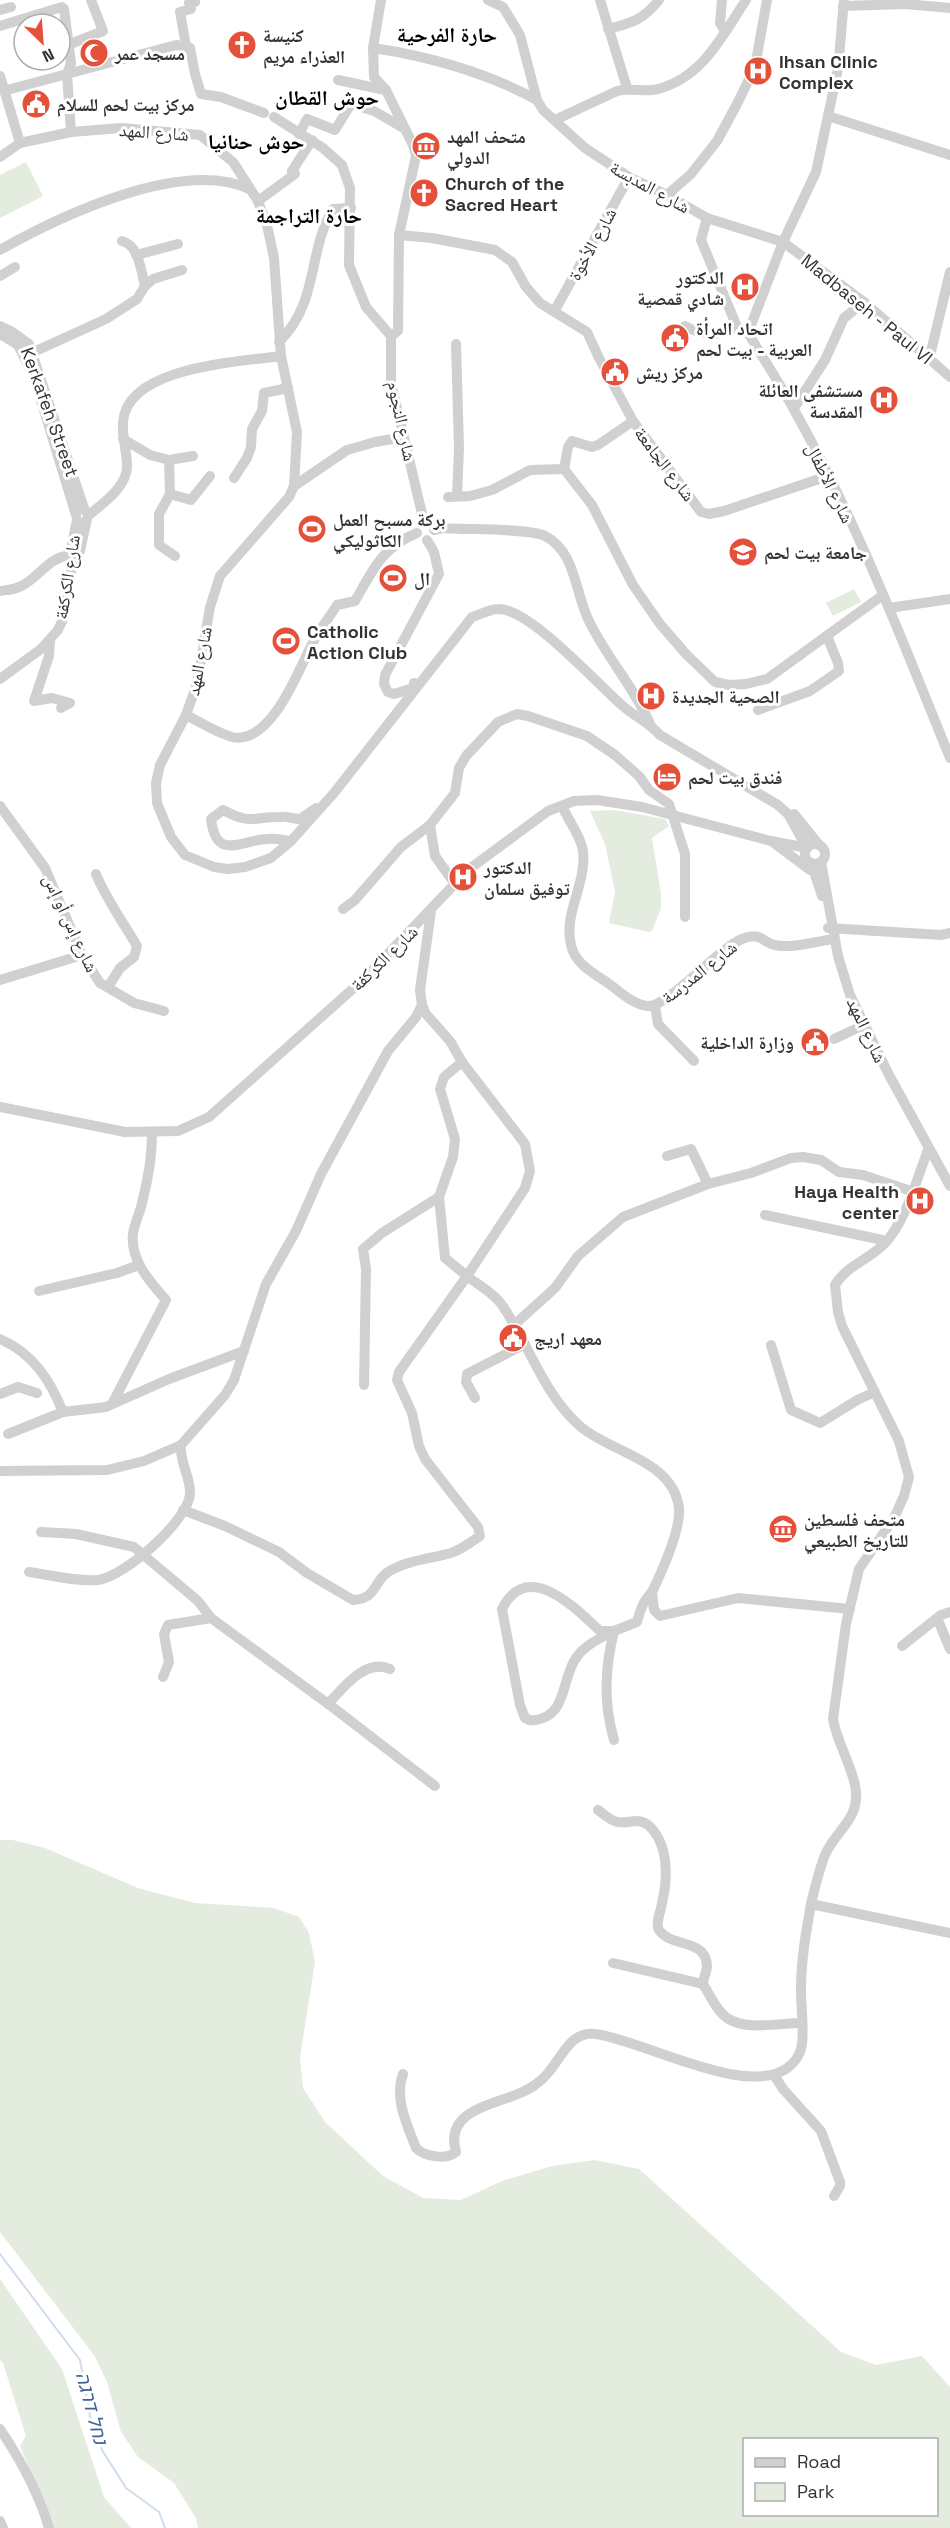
<svg xmlns="http://www.w3.org/2000/svg" width="950" height="2528" font-family="'Space Grotesk','Noto Naskh Arabic',Heebo,sans-serif">
<rect width="100%" height="100%" fill="#fff"/>
<g fill="#e3ecdf" fill-rule="evenodd">
<path d="M26,162L43,196L0,218V175Z"/>
<path d="M854,589L861,602L833,616L826,603Z"/>
<path d="M614,810L665,819L669,826L652,838L661,894V908L652,931L649,932L609,923L615,892L605,844L590,811Z"/>
<path d="M0,1840H13L45,1848L138,1888L195,1903L274,1908L299,1917L309,1933L315,1962L300,2057L303,2088L325,2122L383,2176L423,2198L461,2200L502,2181L552,2166L595,2160L639,2169L841,2352L876,2365L922,2356L950,2387V2528H198L196,2518L174,2483L138,2457L121,2432L107,2382L94,2355L0,2232ZM744,2440H936V2514H744Z"/>
<path d="M0,2279L62,2369L104,2497L131,2528H54L20,2446L26,2436L3,2363L0,2360Z"/>
</g>
<g fill="none" stroke-linecap="round" stroke-linejoin="round">
<path stroke="#cfdcee" stroke-width="2" d="M0,2254L80,2360L90,2416L102,2450L126,2488L159,2512L165,2528"/>
<g stroke="#d0d0d0" stroke-width="10">
<path d="M381,0L373,48L374,77L386,90L413,145L416,156L399,235L398,331L391,336"/>
<path d="M488,0L503,7L520,35L537,100L543,110L585,148L629,177L667,195L707,218L783,242L864,302L950,377"/>
<path d="M600,0L627,88"/>
<path d="M722,0L720,23L725,31"/>
<path d="M843,6L905,4L950,8"/>
<path d="M0,10L11,7"/>
<path d="M0,26L62,7L64,9L71,63L67,74L71,132"/>
<path d="M608,29C632,23 643,20 659,0"/>
<path d="M68,45L103,31L91,0"/>
<path d="M186,46L180,12L191,9L189,3L195,2V0"/>
<path d="M373,48C428,56 488,73 537,100"/>
<path d="M0,76L20,143"/>
<path d="M338,80L385,90"/>
<path d="M4,89L7,90L176,45L190,48L195,74L201,94L221,97L264,113"/>
<path d="M828,116L950,155"/>
<path d="M274,117L323,148L342,165L350,188L349,265L366,307L391,336V383L424,522"/>
<path d="M555,120L617,91C631,87 645,93 658,89C703,77 722,36 746,0"/>
<path d="M299,134L307,119L335,130L351,104L374,111L405,129"/>
<path d="M0,157L20,143L71,132L122,128L200,135L233,162L258,201L267,225L274,258L281,356L297,432L294,486L289,497L220,576L210,607L197,684L186,715L160,765L156,783L157,803L171,837L185,855L214,867L228,869L245,867L271,858L291,841L334,793L472,617C479,615 490,609 498,609C530,608 598,685 624,707C636,717 649,723 660,735L778,805L788,814L807,848"/>
<path d="M667,195L691,174L717,141L737,104L755,67L767,0"/>
<path d="M258,201L295,174L292,171L312,140"/>
<path d="M707,218L701,240L737,327L748,333C763,358 779,382 793,408C856,519 902,640 950,758"/>
<path d="M399,235L432,238L495,250L512,262L526,287L540,303L587,332L599,358L633,421L701,512L709,514L724,511L828,476"/>
<path d="M122,241C139,245 141,271 145,286"/>
<path d="M0,250C60,216 182,158 249,189"/>
<path d="M136,255L178,244"/>
<path d="M0,276L15,267"/>
<path d="M555,310L629,177"/>
<path d="M0,326L11,331L29,344L85,511"/>
<path d="M685,326C702,336 720,336 737,327"/>
<path d="M748,333L783,242L816,172L838,69L844,0"/>
<path d="M0,334L18,345L32,373"/>
<path d="M279,342C320,301 307,252 333,209L351,208"/>
<path d="M456,344L459,448L457,495"/>
<path d="M27,355L106,319L137,299L145,286L153,279L182,270"/>
<path d="M929,360L950,272"/>
<path d="M40,397L76,515"/>
<path d="M794,408L825,360L844,318L864,302"/>
<path d="M123,439L150,455L169,460L170,494L159,514V545L175,556"/>
<path d="M169,460L193,456"/>
<path d="M564,469L592,505L633,585L660,624L686,654L715,682L729,685L746,684L767,679L883,595"/>
<path d="M234,478L247,458L251,447L252,429L262,411L264,393L288,388"/>
<path d="M294,486L347,450L375,442L404,437"/>
<path d="M170,494L191,500L210,476"/>
<path d="M448,497L470,496L492,490L530,470L564,469L568,447L572,441L592,447L598,445L633,421"/>
<path d="M88,516C103,503 129,486 127,463C126,449 122,436 123,422C127,366 240,362 281,356"/>
<path d="M434,530L444,528C466,530 530,528 545,536C575,551 575,591 588,619C606,657 635,688 651,726"/>
<path d="M0,591C6,590 13,590 19,587C38,580 50,553 73,556L80,551L87,519"/>
<path d="M889,608L950,599"/>
<path d="M50,640L49,656L34,701L52,698L70,703L61,708"/>
<path d="M0,679L41,649L58,630L63,619L70,582L73,556L71,550L77,520"/>
<path d="M414,683L413,688L394,694L388,692L384,684L385,675L439,574L434,552L427,540"/>
<path d="M758,710L810,691L839,671L838,663L827,636"/>
<path d="M186,715C200,722 217,733 232,737C271,746 299,669 312,644C319,630 329,618 337,605L355,601C373,570 382,547 417,533"/>
<path d="M0,806L45,868L82,955L100,983L134,1003L164,1011"/>
<path d="M562,806C568,820 581,836 583,851C587,883 563,914 571,945C575,964 593,973 608,983C619,991 632,1004 647,1006C666,1009 717,949 742,939C763,931 762,943 775,945C793,949 817,941 834,939"/>
<path d="M794,814L819,845"/>
<path d="M430,825L435,856L455,884"/>
<path d="M291,841C283,840 275,838 267,839C241,840 216,862 211,819L223,810C251,825 252,817 280,817C287,816 293,819 300,819L316,808"/>
<path d="M774,843L810,870"/>
<circle cx="815" cy="854" r="10"/>
<path d="M821,862L838,956L850,995L889,1075L950,1186"/>
<path d="M811,863L822,896"/>
<path d="M96,874C106,899 123,922 137,946L134,957L120,968L108,987"/>
<path d="M343,909L355,900L401,847L430,825L455,793L459,768L466,756L498,722L517,714L528,716L587,736L615,755L639,776L649,790L669,804L685,854V917"/>
<path d="M431,911L420,990L422,1005L426,1014L450,1041L462,1062L525,1144L530,1171L525,1188L467,1276C478,1285 494,1293 502,1305C529,1344 544,1396 581,1427C612,1453 673,1460 679,1508C681,1529 662,1571 653,1590C651,1594 647,1597 645,1601C641,1607 639,1615 637,1622L614,1631H600C576,1609 528,1558 502,1609L520,1705L525,1718C531,1722 536,1720 543,1718C566,1710 563,1676 576,1658C585,1645 600,1638 614,1631"/>
<path d="M828,928L941,935L950,933"/>
<path d="M0,980L82,955"/>
<path d="M655,1006L658,1024L694,1061"/>
<path d="M834,1039L864,1025"/>
<path d="M0,1107L125,1132L178,1131L209,1117L365,978L468,870L548,811L574,801L597,800L642,807L771,841L807,848"/>
<path d="M667,1156L691,1149L708,1184"/>
<path d="M765,1215L887,1241"/>
<path d="M39,1291L117,1273L139,1265"/>
<path d="M514,1325L555,1288L578,1256L623,1217L708,1184L751,1173L791,1158L803,1157L821,1160L839,1172L863,1175L911,1191"/>
<path d="M0,1339C33,1353 50,1380 63,1412"/>
<path d="M771,1345L791,1410L820,1423L859,1399L875,1392"/>
<path d="M364,1385L366,1269L363,1249L382,1233L439,1197"/>
<path d="M0,1394L18,1387L37,1393"/>
<path d="M475,1398L466,1382L467,1374L525,1344"/>
<path d="M112,1404L166,1300C150,1282 130,1260 133,1234C134,1224 140,1213 142,1203C148,1180 152,1156 152,1133"/>
<path d="M8,1434L63,1412L106,1407L169,1379L244,1351"/>
<path d="M0,1471L107,1470L144,1461L181,1445L225,1395L234,1380L266,1284L296,1231L321,1174L388,1051L416,1017L422,1005"/>
<path d="M183,1510L225,1526L279,1552L307,1573L353,1600C377,1599 373,1582 388,1572C407,1560 430,1559 451,1553C461,1550 471,1542 480,1536L478,1527L425,1459L419,1446L412,1413L397,1380L399,1372L467,1276L445,1258L439,1197L453,1157L455,1139L440,1089L444,1077L462,1062"/>
<path d="M41,1532L76,1534L134,1547L198,1601L211,1618L168,1625L164,1634L169,1662L163,1677"/>
<path d="M29,1572C51,1575 77,1582 98,1580C124,1577 188,1521 190,1494C191,1477 179,1462 181,1445"/>
<path d="M652,1593L654,1610L660,1616L738,1598L850,1609"/>
<path d="M211,1618L335,1709L435,1786"/>
<path d="M937,1618L950,1649"/>
<path d="M614,1631C605,1668 603,1702 614,1740"/>
<path d="M902,1646L941,1615L950,1612"/>
<path d="M328,1704C343,1688 365,1658 390,1669"/>
<path d="M598,1810C604,1814 610,1821 618,1822C629,1824 638,1817 648,1825C669,1843 668,1879 662,1903C661,1911 655,1923 659,1930C671,1948 706,1938 707,1966C707,1973 703,1977 703,1984C710,1995 716,2010 727,2018C746,2031 779,2023 801,2023"/>
<path d="M811,1904C815,1887 819,1870 825,1855C836,1829 862,1819 855,1785C850,1762 837,1742 833,1719L846,1624L859,1569L894,1518L904,1496L909,1477L899,1441L842,1326L838,1312L835,1285C847,1265 869,1260 885,1243C906,1221 917,1178 928,1150"/>
<path d="M613,1963L703,1984"/>
<path d="M403,2074C394,2099 407,2124 416,2148C425,2157 447,2160 456,2152C446,2118 477,2108 504,2099C517,2095 530,2090 540,2081C560,2066 566,2030 596,2034C643,2040 754,2103 792,2064C797,2059 801,2052 802,2044C804,2027 801,2007 801,1990C801,1961 806,1932 811,1904L950,1933"/>
<path d="M774,2075L783,2089L821,2131L840,2182V2186L834,2196"/>
<path d="M0,2429C20,2459 39,2494 49,2528"/>
<path d="M0,2521L3,2528"/>
</g>
</g>
<defs>
<g id="church-disc" transform="scale(1.5)"><circle r="9.5" fill="#e5503a" stroke="#fff"/><path d="M-1.2-6h2.4v3.5h3.3v2.4h-3.3V6h-2.4V-.1h-3.3v-2.4h3.3Z" fill="#fff"/></g>
<g id="mosque-disc" transform="scale(1.5)"><circle r="9.5" fill="#e5503a" stroke="#fff"/><path d="M3.5-4.9A6 6 0 1 0 3.5 4.9A5 5 0 1 1 3.5-4.9Z" fill="#fff"/></g>
<g id="hospital-disc" transform="scale(1.5)"><circle r="9.5" fill="#e5503a" stroke="#fff"/><path d="M-5-5h3v3.5h4V-5h3V5h-3V1.5h-4V5h-3Z" fill="#fff"/></g>
<g id="civic-disc" transform="scale(1.5)"><circle r="9.5" fill="#e5503a" stroke="#fff"/><path d="M-.6-6.5H3V-4.5H.6V-3L4-1V1h2V6H-6V1h2V-1L-.6-3ZM-1.2 2.5V6h2.4V2.5Z" fill="#fff"/></g>
<g id="museum-disc" transform="scale(1.5)"><circle r="9.5" fill="#e5503a" stroke="#fff"/><path d="M0-6L6-3V-2H-6V-3ZM-5-1h2V3h-2ZM-1-1h2V3h-2ZM3-1h2V3H3ZM-6 4H6V6H-6Z" fill="#fff"/></g>
<g id="stadium-disc" transform="scale(1.5)"><circle r="9.5" fill="#e5503a" stroke="#fff"/><path d="M0-5a6.5 5 0 1 0 0 10a6.5 5 0 1 0 0-10ZM-3.5-1.8h7v3.6h-7Z" fill="#fff"/></g>
<g id="university-disc" transform="scale(1.5)"><circle r="9.5" fill="#e5503a" stroke="#fff"/><path d="M0-5L7-2L0 1L-7-2ZM-4 1L0 2.5L4 1V4Q0 6-4 4Z" fill="#fff"/></g>
<g id="hotel-disc" transform="scale(1.5)"><circle r="9.5" fill="#e5503a" stroke="#fff"/><path d="M-6-4.5h1.5V1H6V5H4.5V3h-9V5H-6ZM-4 0a1.8 1.8 0 1 1 3.6 0ZM.5 0V-2.5h3Q6-2.5 6 0Z" fill="#fff"/></g>
</defs>
<g fill-rule="evenodd">
<use href="#church-disc" x="242" y="45"/>
<use href="#mosque-disc" x="94" y="53"/>
<use href="#hospital-disc" x="758" y="71"/>
<use href="#civic-disc" x="36" y="104"/>
<use href="#museum-disc" x="426" y="146"/>
<use href="#church-disc" x="424" y="193"/>
<use href="#hospital-disc" x="745" y="287"/>
<use href="#civic-disc" x="675" y="338"/>
<use href="#civic-disc" x="615" y="372"/>
<use href="#hospital-disc" x="884" y="400"/>
<use href="#stadium-disc" x="312" y="529"/>
<use href="#university-disc" x="743" y="552"/>
<use href="#stadium-disc" x="393" y="578"/>
<use href="#stadium-disc" x="286" y="641"/>
<use href="#hospital-disc" x="651" y="696"/>
<use href="#hotel-disc" x="667" y="777"/>
<use href="#hospital-disc" x="463" y="877"/>
<use href="#civic-disc" x="815" y="1042"/>
<use href="#hospital-disc" x="920" y="1201"/>
<use href="#civic-disc" x="513" y="1338"/>
<use href="#museum-disc" x="783" y="1529"/>
</g>
<g text-anchor="middle" dominant-baseline="central" stroke-width="6" stroke-linejoin="round" paint-order="stroke">
<g font-size="18" font-weight="bold" fill="#333" stroke="#fff" text-anchor="start">
<text x="263" y="35">كنيسة<tspan x="263" dy="21">العذراء مريم</tspan></text>
<text x="115" y="53">مسجد عمر</text>
<text x="779" y="61">Ihsan Clinic<tspan x="779" dy="21">Complex</tspan></text>
<text x="57" y="104">مركز بيت لحم للسلام</text>
<text x="447" y="136">متحف المهد<tspan x="447" dy="21">الدولي</tspan></text>
<text x="445" y="183">Church of the<tspan x="445" dy="21">Sacred Heart</tspan></text>
<text x="724" y="277" text-anchor="end">الدكتور<tspan x="724" dy="21">شادي قمصية</tspan></text>
<text x="696" y="328">اتحاد المرأة<tspan x="696" dy="21">العربية - بيت لحم</tspan></text>
<text x="636" y="372">مركز ريش</text>
<text x="863" y="390" text-anchor="end">مستشفى العائلة<tspan x="863" dy="21">المقدسة</tspan></text>
<text x="333" y="519">بركة مسبح العمل<tspan x="333" dy="21">الكاثوليكي</tspan></text>
<text x="764" y="552">جامعة بيت لحم</text>
<text x="414" y="578">ال</text>
<text x="307" y="631">Catholic<tspan x="307" dy="21">Action Club</tspan></text>
<text x="672" y="696">الصحية الجديدة</text>
<text x="688" y="777">فندق بيت لحم</text>
<text x="484" y="867">الدكتور<tspan x="484" dy="21">توفيق سلمان</tspan></text>
<text x="794" y="1042" text-anchor="end">وزارة الداخلية</text>
<text x="899" y="1191" text-anchor="end">Haya Health<tspan x="899" dy="21">center</tspan></text>
<text x="534" y="1338">معهد اريج</text>
<text x="804" y="1519">متحف فلسطين<tspan x="804" dy="21">للتاريخ الطبيعي</tspan></text>
</g>
<g font-size="18" fill="#333" stroke="#fff">
<text transform="translate(154 132) rotate(4)">شارع المهد</text>
<text transform="translate(650 187) rotate(29)">شارع المدبسة</text>
<text transform="translate(592 244) rotate(-61)">شارع الأخوة</text>
<text transform="translate(867 309) rotate(39)">Madbaseh - Paul VI</text>
<text transform="translate(50 412) rotate(70)">Kerkafeh Street</text>
<text transform="translate(402 421) rotate(78)">شارع النجوم</text>
<text transform="translate(665 464) rotate(53)">شارع الجامعة</text>
<text transform="translate(830 483) rotate(64)">شارع الأطفال</text>
<text transform="translate(67 577) rotate(-81)">شارع الكركفة</text>
<text transform="translate(199 661) rotate(-79)">شارع المهد</text>
<text transform="translate(71 923) rotate(65)">شارع إس أو إس</text>
<text transform="translate(384 958) rotate(-44)">شارع الكركفة</text>
<text transform="translate(699 972) rotate(-38)">شارع المدرسة</text>
<text transform="translate(867 1030) rotate(65)">شارع المهد</text>
</g>
<g font-size="20" font-style="italic" fill="#406396" stroke="#fff">
<text transform="translate(92 2408) rotate(75)">נחל דרגה</text>
</g>
<g font-size="21" font-weight="bold" fill="#000" stroke="#fff">
<text x="447" y="34">حارة الفرحية</text>
<text x="327" y="97">حوش القطان</text>
<text x="256" y="141">حوش حنانيا</text>
<text x="309" y="215">حارة التراجمة</text>
</g>
</g>
<rect x="743" y="2438" width="195" height="78" fill="#ffffff" stroke="#adadad" stroke-width="1.5"/>
<rect x="755" y="2458" width="30" height="9" fill="#d0d0d0" stroke="#adadad" stroke-width="1.5"/>
<text x="797" y="2468" font-size="18" fill="#333333">Road</text>
<rect x="755" y="2483" width="30" height="18" fill="#e3ecdf" stroke="#adadad" stroke-width="1.5"/>
<text x="797" y="2498" font-size="18" fill="#333333">Park</text>
<g transform="translate(42 42) rotate(155)"><circle r="28" fill="#ffffff" stroke="#adadad" stroke-width="1.5"/>
<path d="M0-4.5L10 22L0 15L-10 22Z" fill="#e5503a"/>
<text y="-9" font-size="16" font-weight="bold" text-anchor="middle" fill="#333333">N</text>
</g>
</svg>
